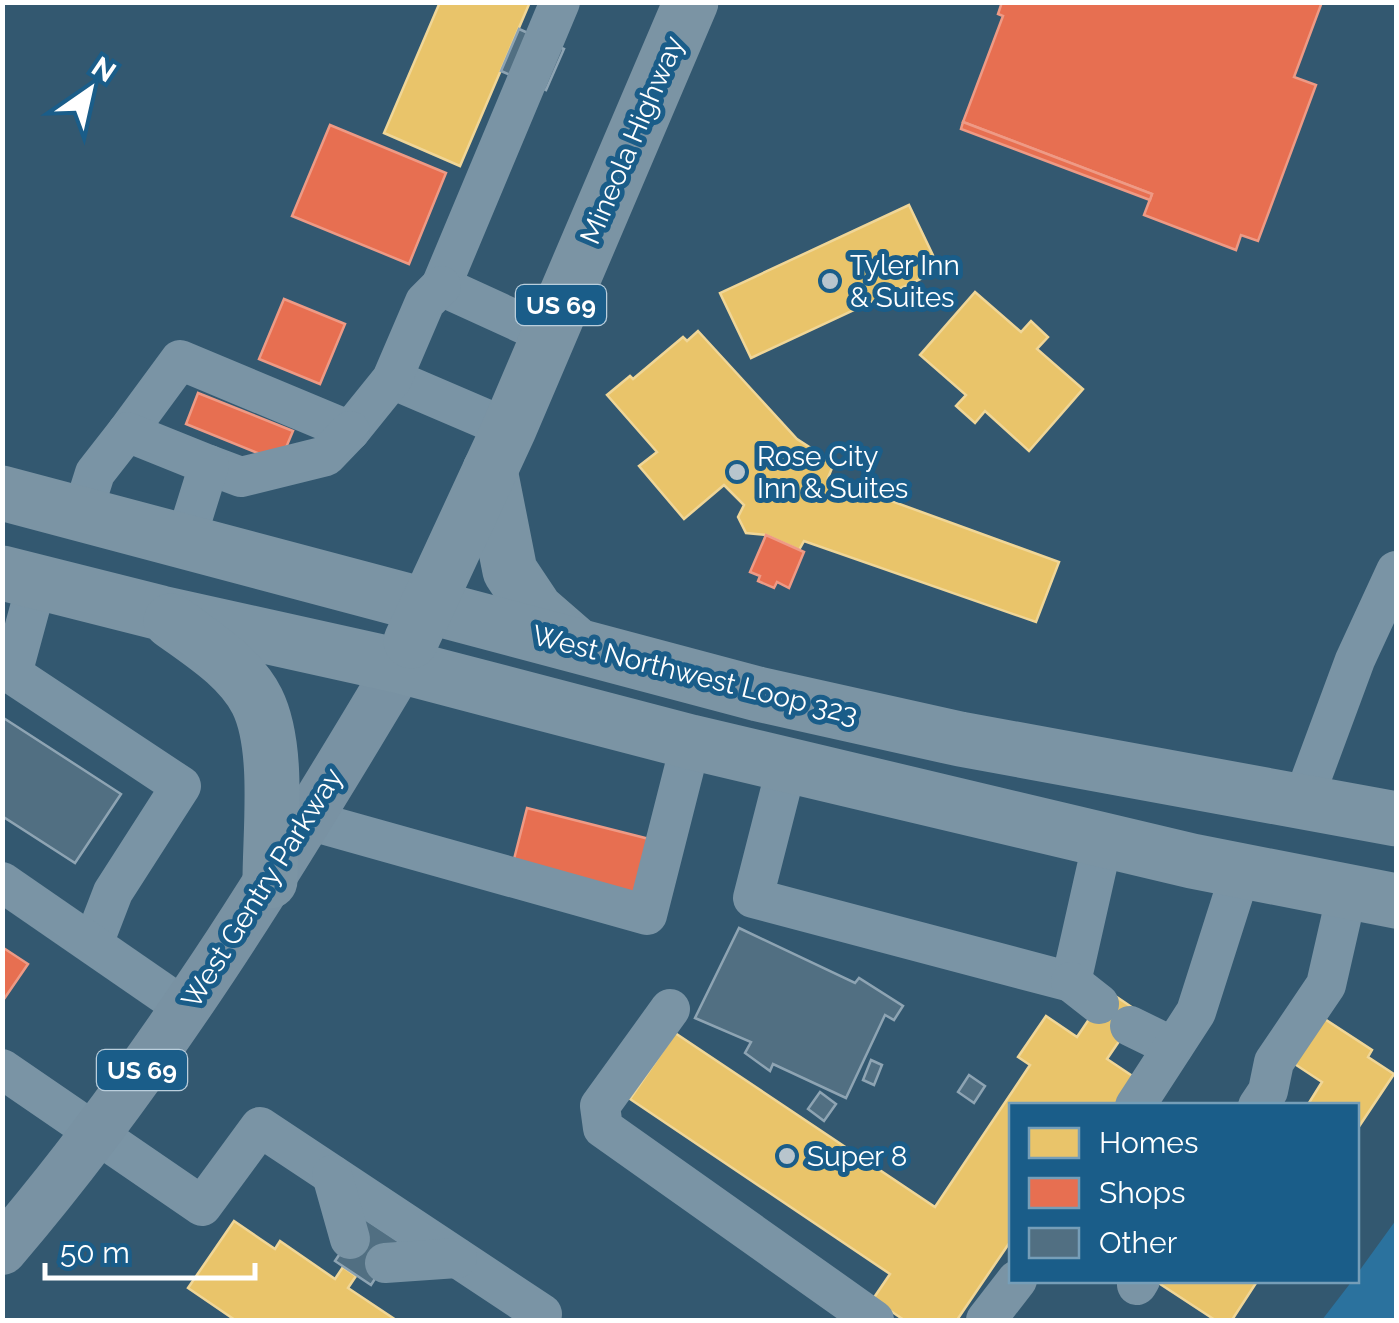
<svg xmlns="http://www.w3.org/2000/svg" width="1399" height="1323" font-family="Raleway,sans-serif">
<rect width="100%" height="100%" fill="#335870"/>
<path fill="#2b729e" d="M1396,1220V1320H1322L1352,1281L1356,1280L1357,1274Z"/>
<g fill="#e9c46a" stroke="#f0d697" stroke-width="2.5">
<path d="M440,2H530L460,166L384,133Z"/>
<path d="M909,205L940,270L751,358L720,293Z"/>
<path d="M975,292L1021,332L1031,321L1048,337L1037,349L1083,389L1029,451L985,411L975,423L956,406L966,395L920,355Z"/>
<path d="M698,331L797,439L834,463L828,478L1059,562L1036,622L804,541L799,550L766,535L746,533L738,517L744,505L724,485L684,519L639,466L657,452L607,395L630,376L633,379L683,337L687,341Z"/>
<path d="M1108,991L1139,1012L1107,1059L1140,1081L1123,1106H1012V1239L957,1320H904L873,1299L890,1274L630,1099L675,1033L935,1207L1030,1065L1018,1057L1046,1016L1077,1037Z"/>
<path d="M1317,1014L1372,1050L1368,1057L1394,1074L1356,1131V1106H1307L1322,1082L1287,1059Z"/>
<path d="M234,1221L275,1249L280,1241L335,1279L343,1267L356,1276L348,1288L396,1320H235L188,1288Z"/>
<path d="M1154,1280H1258L1232,1320H1215Z"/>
</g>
<g fill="#e76f51" stroke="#ee9a85" stroke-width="2.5">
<path d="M1002,2H1322L1294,77L1316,85L1258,241L1241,235L1236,250L1144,215L1152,194L963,122L1003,16L998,14Z"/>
<path d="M963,122L1152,194L1150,200L961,129Z"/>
<path d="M330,125L446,173L409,264L292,216Z"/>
<path d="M284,299L345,324L320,384L259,359Z"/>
<path d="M198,393L293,431L280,462L186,424Z"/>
<path d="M766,535L804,552L789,588L777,582L774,588L758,581L760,576L750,572Z"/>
<path d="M527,808L657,841L642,900L512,867Z"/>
<path d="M2,947L28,964L2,1002Z"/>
</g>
<g fill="#516f82" stroke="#8ea4b3" stroke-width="2.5">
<path d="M519,29L564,49L546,90L501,71Z"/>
<path d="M2,717L121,794L75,863L2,816Z"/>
<path d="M739,928L855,983L859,978L903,1006L894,1020L885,1015L846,1098L773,1064L770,1071L745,1053L751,1042L695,1018Z"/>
<path d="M871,1060L882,1065L874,1085L863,1080Z"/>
<path d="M969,1075L985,1086L974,1103L958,1092Z"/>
<path d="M820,1092L836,1104L824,1121L808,1109Z"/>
<path d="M364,1218L399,1241L371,1285L335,1261Z"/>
</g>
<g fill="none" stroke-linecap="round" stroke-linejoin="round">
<g stroke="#7a94a5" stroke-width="40">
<path d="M548,335L441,286L560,2"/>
<path d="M392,379L509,429"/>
<path d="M127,432L180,360L350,431L392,379L425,302L441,286"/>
<path d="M209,465L241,477L326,456L350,431"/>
<path d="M82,514L95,473L127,432L209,465L185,542"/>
<path d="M37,582L12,674L181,786L113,892L93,944"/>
<path d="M787,765L753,898L1071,982L1103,840"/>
<path d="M1302,803L1355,660L1396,571"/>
<path d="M308,820L647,915L691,742"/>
<path d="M2,882L186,1009"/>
<path d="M1071,982L1099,1004"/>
<path d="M670,1009L600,1106L603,1128L874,1320"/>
<path d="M1130,1026L1173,1047"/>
<path d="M2,1069L202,1206L260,1127L542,1314L538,1320"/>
<path d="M1135,1106L1196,1012L1241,871"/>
<path d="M1258,1106L1268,1091L1274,1062L1326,985L1347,893"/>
<path d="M332,1175L350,1239"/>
<path d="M385,1263L457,1258"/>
<path d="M1137,1285L1140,1280"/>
<path d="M986,1320L1017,1280"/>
</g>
<path stroke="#7992a3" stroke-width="50" d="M2,1250C156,1070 279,869 400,666"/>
<g stroke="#7b94a4" stroke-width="55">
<path d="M490,470L510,571L536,610L574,643"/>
<path d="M2,493L758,694L960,739L1396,819"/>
<path d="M2,573L161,613L400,666L691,742L1192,861L1396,901"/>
<path d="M171,621C201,643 239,666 257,701C280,747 270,830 270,881"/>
<path d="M411,641L509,429L691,2"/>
</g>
</g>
<g fill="#b8c5cd" stroke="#1a5d89" stroke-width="4">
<circle cx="830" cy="281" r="10"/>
<circle cx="737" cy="472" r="10"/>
<circle cx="787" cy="1156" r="10"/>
</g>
<g text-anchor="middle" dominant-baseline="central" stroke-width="10" stroke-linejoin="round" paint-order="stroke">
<g fill="#1a5d89" stroke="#bacedc" stroke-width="2.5">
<rect x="516" y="285" width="90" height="40" rx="8"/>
<rect x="97" y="1050" width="90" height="40" rx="8"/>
</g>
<g font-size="25" font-weight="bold" fill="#fff">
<text x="561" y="305">US 69</text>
<text x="142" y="1070">US 69</text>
</g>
<g font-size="28" fill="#fff" stroke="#1a5d89">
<text transform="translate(632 140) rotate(-67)">Mineola Highway</text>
<text transform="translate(695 675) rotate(14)">West Northwest Loop 323</text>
<text transform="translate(262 888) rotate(-58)">West Gentry Parkway</text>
</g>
<g font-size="28" fill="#fff" stroke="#1a5d89" text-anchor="start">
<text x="850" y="265">Tyler Inn<tspan x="850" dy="32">&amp; Suites</tspan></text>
<text x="757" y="456">Rose City<tspan x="757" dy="32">Inn &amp; Suites</tspan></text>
<text x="807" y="1156">Super 8</text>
</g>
</g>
<rect width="1399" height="1323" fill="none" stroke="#ffffff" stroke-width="10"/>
<rect x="1009" y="1103" width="350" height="180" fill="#1a5d89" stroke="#769eb8" stroke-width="2.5"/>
<rect x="1029" y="1128" width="50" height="30" fill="#e9c46a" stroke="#769eb8" stroke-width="2.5"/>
<text x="1099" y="1153" font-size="30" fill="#ffffff">Homes</text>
<rect x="1029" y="1178" width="50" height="30" fill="#e76f51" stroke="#769eb8" stroke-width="2.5"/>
<text x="1099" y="1203" font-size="30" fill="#ffffff">Shops</text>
<rect x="1029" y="1228" width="50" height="30" fill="#516f82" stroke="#769eb8" stroke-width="2.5"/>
<text x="1099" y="1253" font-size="30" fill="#ffffff">Other</text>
<g transform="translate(90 90) rotate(34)" stroke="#1a5d89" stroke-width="8" paint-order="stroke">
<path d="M0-8L18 38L0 25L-18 38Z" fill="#ffffff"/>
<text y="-15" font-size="28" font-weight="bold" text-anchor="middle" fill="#ffffff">N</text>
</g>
<path d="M45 1263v15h210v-15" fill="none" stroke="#ffffff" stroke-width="5"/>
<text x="60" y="1263" font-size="30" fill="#ffffff" stroke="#1a5d89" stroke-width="8" paint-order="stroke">50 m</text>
</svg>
